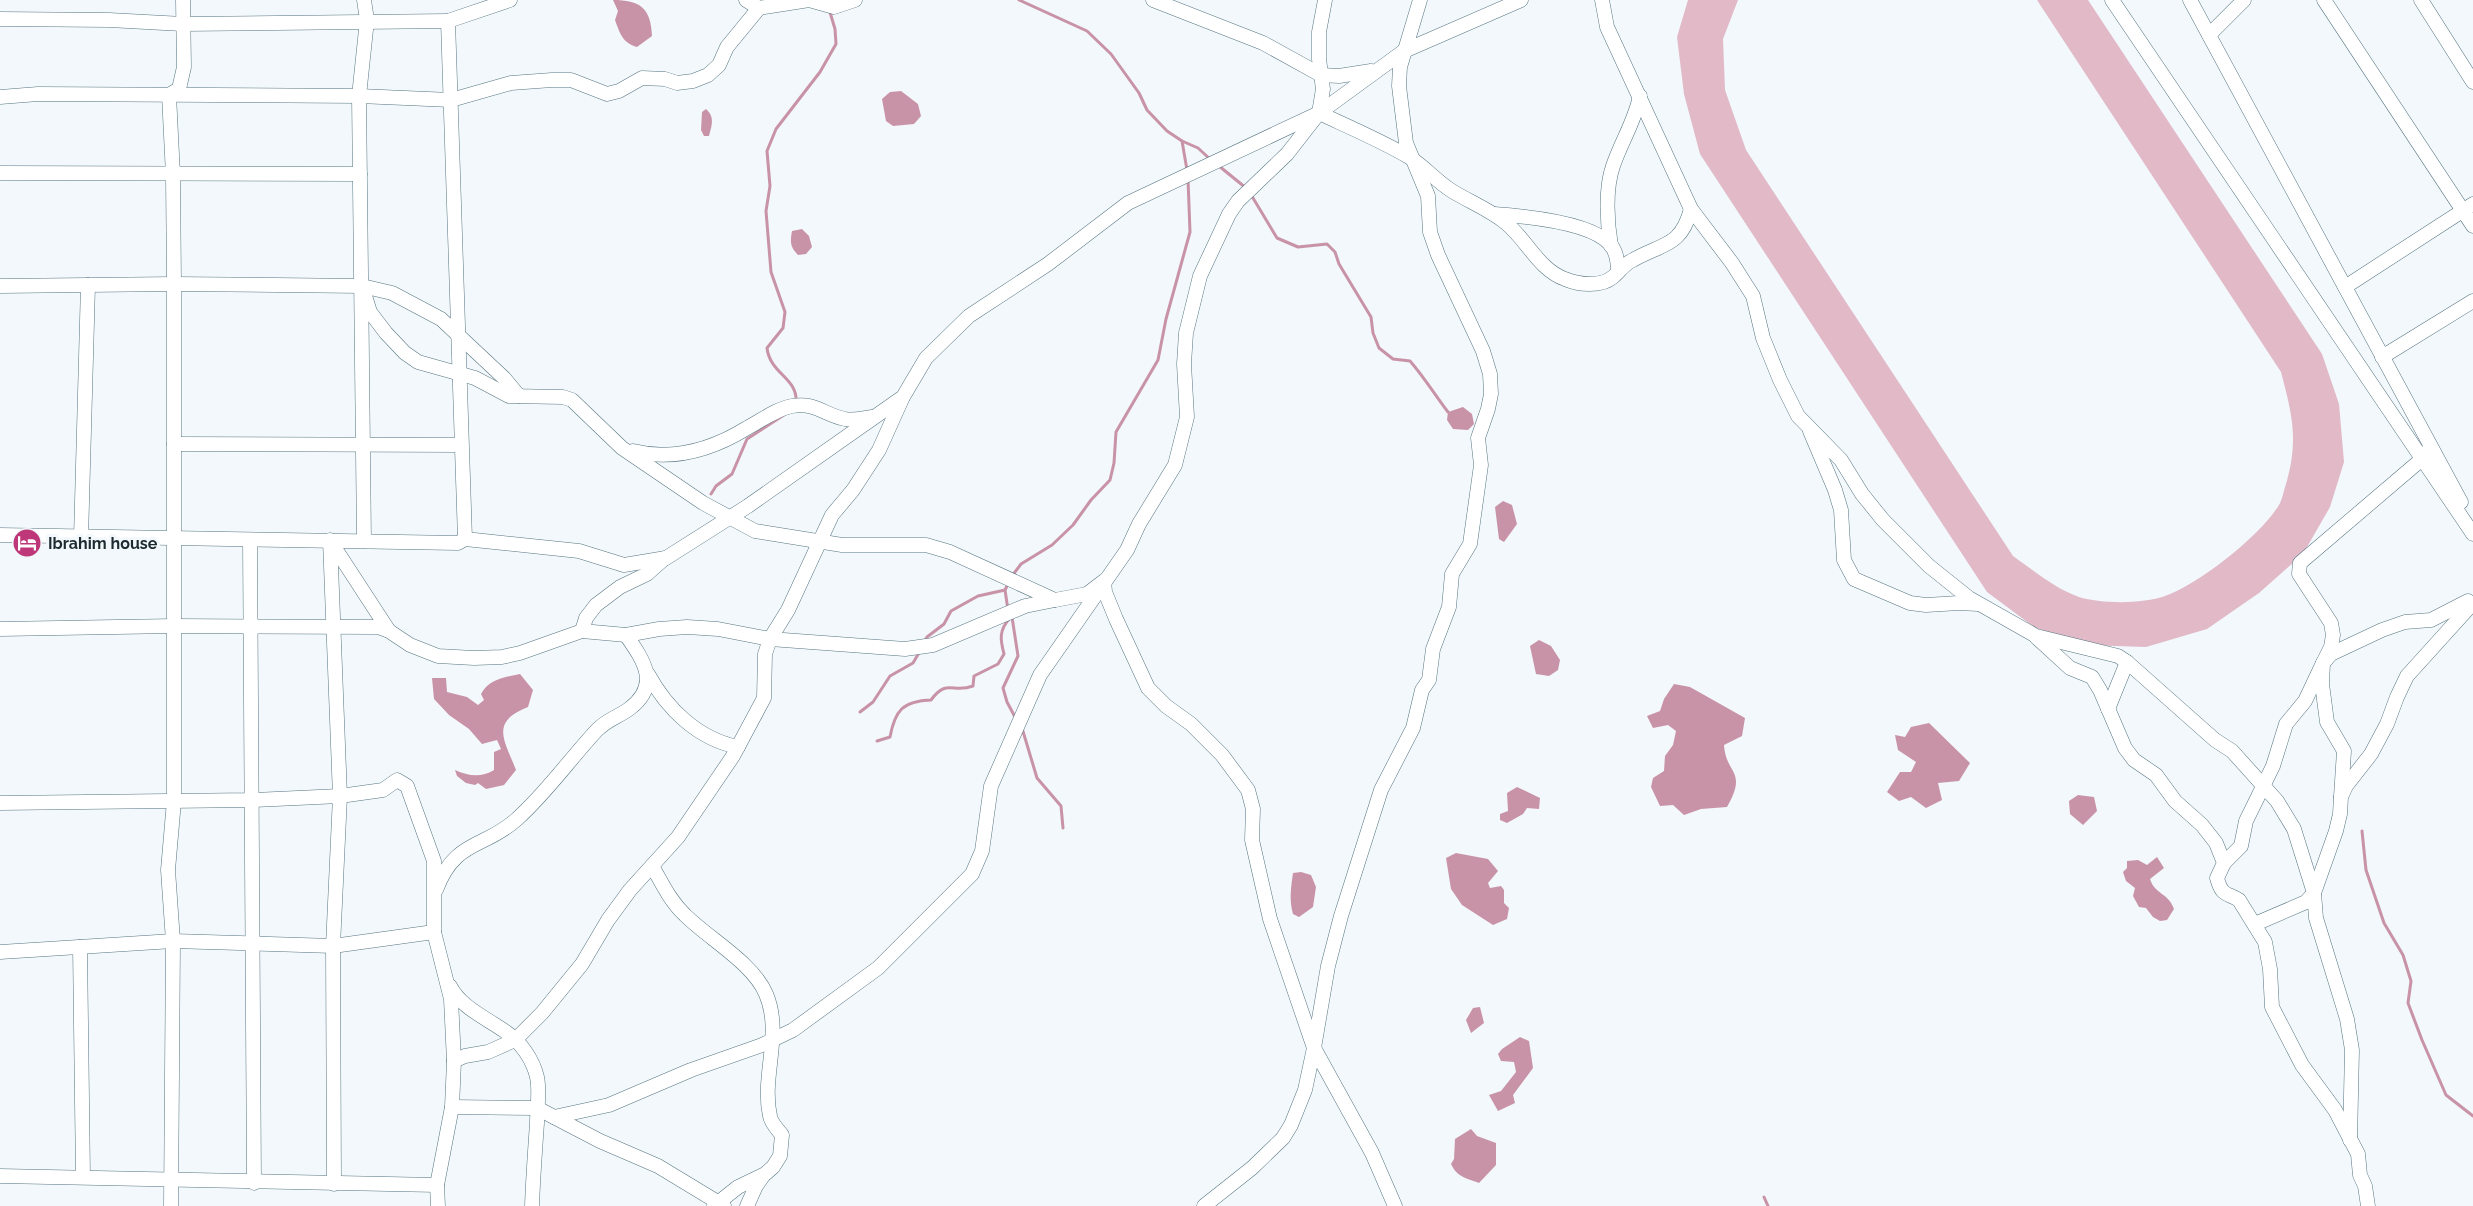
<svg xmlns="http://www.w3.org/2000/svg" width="2473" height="1206" font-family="Raleway,sans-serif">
<rect width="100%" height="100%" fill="#f2f8fb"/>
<path fill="#e1b9c7" d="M1688,0H1738L1723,39L1725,90L1746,150L2013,556C2033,570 2055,589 2079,597C2101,604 2143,604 2165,596C2199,584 2260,536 2279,505C2282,500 2284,490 2286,484C2299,440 2292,414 2281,372L2037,0H2088L2322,354L2339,404L2344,462L2330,507L2303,554L2259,593L2207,629L2146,647L2085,645L2034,627L1987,592L1700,154L1684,94L1677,37Z"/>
<g fill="#c993a7">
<path d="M613,0C640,0 651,8 652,36L637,47C623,43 620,34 615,20L618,11Z"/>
<path d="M901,91L918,104L921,116L914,124L893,126L886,121L882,99L890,92Z"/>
<path d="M706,109C715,117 712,125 709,136H704L701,130L702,112Z"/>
<path d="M802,229L809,236L812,247L806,254L798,255C790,247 790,242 792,231Z"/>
<path d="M1463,407L1472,414L1474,424L1468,430L1453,429L1447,420L1448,412Z"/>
<path d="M1503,501L1512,505L1517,524L1504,542L1499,539L1495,507Z"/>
<path d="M1539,640L1551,646L1560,660L1558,670L1549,676L1536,674L1530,646Z"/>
<path d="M520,674L533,690L528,707C489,722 505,741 516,770L504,785L486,789L478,783L475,785L466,783L457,776L455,770C468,776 481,778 494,770V752L501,749L497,740L482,744L469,729L449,715L434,699L432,678H446L447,692L467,697L478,705L484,700L481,694C489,679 505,677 520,674Z"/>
<path d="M1674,684L1690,687L1745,718L1742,736L1724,745C1726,775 1748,770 1727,807L1701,809L1684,815L1673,805L1660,806L1651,787L1653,778L1664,771L1665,756L1673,745L1676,731L1668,725L1653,728L1647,716L1660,711L1664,699Z"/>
<path d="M1929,723L1970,763L1959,781L1938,783L1942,800L1926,808L1911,797L1899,801L1887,792L1900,772H1911L1916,762L1898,750L1895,735L1905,737L1911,727Z"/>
<path d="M1517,787L1540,798L1539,809L1527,808L1523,814L1507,823L1500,820V814L1508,811L1507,793Z"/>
<path d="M2078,795L2094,797L2097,811L2083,825L2070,814L2069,801Z"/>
<path d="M1456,853L1488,859L1498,871L1488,883L1490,888L1501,886L1504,890V903L1509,908L1507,919L1493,925L1462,905L1451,889L1446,858Z"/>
<path d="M2157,857L2164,868L2150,879C2155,895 2168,892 2174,909L2167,920L2160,921L2153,917L2146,908L2139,907L2133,896L2135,888L2126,881L2123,872L2127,868V861L2138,860L2147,865Z"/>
<path d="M1301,872L1311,875L1316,887L1313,907L1299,917L1293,914C1289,900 1291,887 1293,873Z"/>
<path d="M1480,1007L1484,1023L1471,1033L1466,1020L1473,1008Z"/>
<path d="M1520,1037L1529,1041L1533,1068L1513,1095L1515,1103L1498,1111L1489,1095L1501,1091L1516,1072L1514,1062L1501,1061L1498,1054L1502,1049Z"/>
<path d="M1471,1129L1477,1136L1496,1143V1165L1479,1183C1466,1178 1457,1177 1451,1164L1454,1159L1455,1139Z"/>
</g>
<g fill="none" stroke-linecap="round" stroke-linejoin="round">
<g stroke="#c993a7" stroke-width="3">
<path d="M1019,0L1087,31L1111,54L1139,93L1147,110L1167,131L1182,141L1187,170"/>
<path d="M1182,141L1198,148L1211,160"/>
<path d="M1219,166L1246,188"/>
<path d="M1250,193L1277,238L1298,247L1327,244L1335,252L1339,264L1371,317L1373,333L1379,348L1393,359L1410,361C1424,377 1435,395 1448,412"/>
<path d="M796,402C798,378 770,374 767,348L783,328L785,312L771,272L766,211L770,186L767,151L776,129L820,72L836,44L835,29L829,9"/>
<path d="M711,494L716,486L732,474L747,439L787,413"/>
<path d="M1012,576L1021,564L1052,545L1073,525L1091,500L1110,480L1114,463L1116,432L1158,360L1166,319L1190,232L1188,179"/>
<path d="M1008,610L1005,590L1009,582"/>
<path d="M1012,617L1018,656L1003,688L1007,702L1015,717"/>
<path d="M924,643L927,637L944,624L951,611L978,596L1005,590"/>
<path d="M860,712L873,702L890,676L913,663L920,651"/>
<path d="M1022,728L1037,778L1061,806L1063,828"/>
<path d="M877,741L890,737C895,710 903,701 931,700C947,678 953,694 973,686L974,676L998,664L1004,654C1000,639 999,630 1010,618"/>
<path d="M2362,831L2366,870L2384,923L2403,955L2411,981L2408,1003L2422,1040L2446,1095L2473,1116"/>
<path d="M1764,1197L1768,1206"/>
</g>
<g stroke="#567582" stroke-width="15">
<g id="minor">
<path d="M746,0L759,8L809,0L834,7L855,0"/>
<path d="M1153,0L1263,43L1321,75L1339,76L1371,71"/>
<path d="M1602,0L1607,27L1691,209L1732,263L1753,296L1763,338L1780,380L1798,416L1841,460L1862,494L1883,520L1929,566L1969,598L2036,636L2118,656L2127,662L2215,740L2232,751L2277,801L2294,829L2314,893L2316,918L2347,1019L2352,1050L2350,1140"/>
<path d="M2112,0L2473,534"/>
<path d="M2190,0L2461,502"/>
<path d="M2324,0L2473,226"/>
<path d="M2421,0L2473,82"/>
<path d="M0,19L109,20L183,24L448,21L465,539L458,543L0,535"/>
<path d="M448,21L510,0"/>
<path d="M2209,35L2244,0"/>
<path d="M0,97L38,94L359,96L451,100L511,83L552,80H571L607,94L619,91L642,78L665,79L677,83L693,81L708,75L719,65L727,47L759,8"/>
<path d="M1319,113C1349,127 1380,140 1409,157C1424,166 1436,181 1452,191C1470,202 1490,210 1506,223C1527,240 1539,270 1565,279C1579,285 1601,287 1613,277C1620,271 1624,264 1633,260C1663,243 1681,247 1691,209"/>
<path d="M0,173L360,174"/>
<path d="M1494,214C1522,216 1592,222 1611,245C1617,253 1618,262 1618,272"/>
<path d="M1611,246C1607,223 1605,189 1613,166C1621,142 1635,121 1640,96"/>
<path d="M0,286L174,284L362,286L392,293L441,319L504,378L519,396"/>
<path d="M362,286L370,312L386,333L405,353L418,362L475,378L509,396L563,397L572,400L622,448L703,503L755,531L842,545H926L950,552L1055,600L1087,594L1104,581L1105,592L1116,619L1148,688L1166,706L1191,724L1222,755L1248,790L1253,809L1252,840L1270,919L1314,1048L1372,1153L1395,1206"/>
<path d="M2345,287L2473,204"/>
<path d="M2382,357L2473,301"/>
<path d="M1810,431L1835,490L1841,510L1844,560L1854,579L1910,603L1926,605L1959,603L1978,604"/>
<path d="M174,444L461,445"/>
<path d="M633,451C673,461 713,449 747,428C762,420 776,409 792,406C816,402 824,415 845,419C854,421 863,418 872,417"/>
<path d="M81,538L88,285"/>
<path d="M465,539L579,551L624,565L666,558L748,506L903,397L926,358L969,316L1048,264L1128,203L1319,113L1404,51L1521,0"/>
<path d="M250,540L254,1183"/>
<path d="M330,540L340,796L333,946L334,1184"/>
<path d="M364,541L359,96L367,20L364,0"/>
<path d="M331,542L389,631"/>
<path d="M0,629L174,626L378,627L389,631L410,645L438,656L474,658L502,657L520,653L582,631L626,635L659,629L687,627L718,629L770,639L905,649L933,645L1025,606L1055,600"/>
<path d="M582,631L586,618L596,605L620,587L647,574L665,558"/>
<path d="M2036,637L2070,668L2092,677L2100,690L2125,748L2134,760L2156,775L2175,801L2202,825L2216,843L2224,863L2217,878C2222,896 2225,892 2239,900L2265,942L2270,969L2272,1007L2302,1065L2335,1110L2358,1154L2360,1175L2365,1186L2368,1206"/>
<path d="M648,674C667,709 698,739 738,747"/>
<path d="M2108,709L2127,662"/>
<path d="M2341,797L2344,751L2327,722L2322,684L2323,663L2331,647L2333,635L2331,623L2299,574L2300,563L2422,459L2425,453"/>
<path d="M0,803L252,800L340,796L383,790L397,780L407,786L434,861V932L451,999L454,1061L452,1107L437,1185L438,1206"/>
<path d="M2224,863L2241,846L2246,821L2273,766L2286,724L2305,701L2323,663L2331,654L2382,630L2405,622L2431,620L2468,601"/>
<path d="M652,866C662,883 670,901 685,915C709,939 753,963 766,994C783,1034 761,1076 770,1116C771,1123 778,1130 782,1135L780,1156L773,1167L765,1174L738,1187L714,1206"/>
<path d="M436,890C455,839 484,849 517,819C546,793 570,759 597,730C608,719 618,717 629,709C661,685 644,661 626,635"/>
<path d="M2255,924L2306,902L2314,893L2336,831L2340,814L2341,797L2346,786L2371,754L2387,724L2397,697L2407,676L2473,603"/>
<path d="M80,947L83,1177"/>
<path d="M0,952L173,941L333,946L434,932"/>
<path d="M450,986C460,1007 488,1019 506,1032C521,1042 533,1060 537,1077C540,1091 537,1109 537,1123C535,1151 533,1178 532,1206"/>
<path d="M454,1061L465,1056L488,1052L515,1040L542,1013L582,964L608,920L630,890L678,837L733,756L764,698L765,654L770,639L788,610L832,515L853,490L879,450L902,399"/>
<path d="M452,1107L537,1108L554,1117L609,1105L691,1070L762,1045L793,1030L878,968L972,874L982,851L991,786L1040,675L1127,550L1139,524L1175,465L1187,417L1184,364L1186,333L1200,276L1229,214L1238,201L1287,154L1319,113L1323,89L1319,59V32L1325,0"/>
<path d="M554,1117L600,1141L658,1166L724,1206"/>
<path d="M0,1176C146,1178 291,1183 437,1185"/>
<path d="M171,1206L173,941L168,870L174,801V284L173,175L169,95L179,89L184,67L183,0"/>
<path d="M747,1206L756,1186L763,1176"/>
<path d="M1204,1206L1252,1168L1283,1138L1291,1125L1305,1090L1314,1048L1328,966L1341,916L1381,790L1413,728L1422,690L1429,680L1433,649L1449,607L1452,574L1470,544L1481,465L1478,438L1488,409L1491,394L1490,374L1483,351L1438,255L1430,232L1428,196L1406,143L1399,86L1400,67L1420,0"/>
</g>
</g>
<use href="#minor" stroke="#fff" stroke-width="14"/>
</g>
<defs>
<g id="hotel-disc" transform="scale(1.5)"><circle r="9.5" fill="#be3779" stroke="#f2f8fb"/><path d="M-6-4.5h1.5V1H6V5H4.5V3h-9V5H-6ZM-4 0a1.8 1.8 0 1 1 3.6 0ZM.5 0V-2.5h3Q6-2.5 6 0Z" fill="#fff"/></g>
</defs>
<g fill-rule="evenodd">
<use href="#hotel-disc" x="27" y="543"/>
</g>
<g text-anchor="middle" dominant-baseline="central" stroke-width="6" stroke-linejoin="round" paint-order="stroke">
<g font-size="16" font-weight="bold" fill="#1d2b30" stroke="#f2f8fb" text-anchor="start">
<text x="48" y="543">Ibrahim house</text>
</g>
</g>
</svg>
